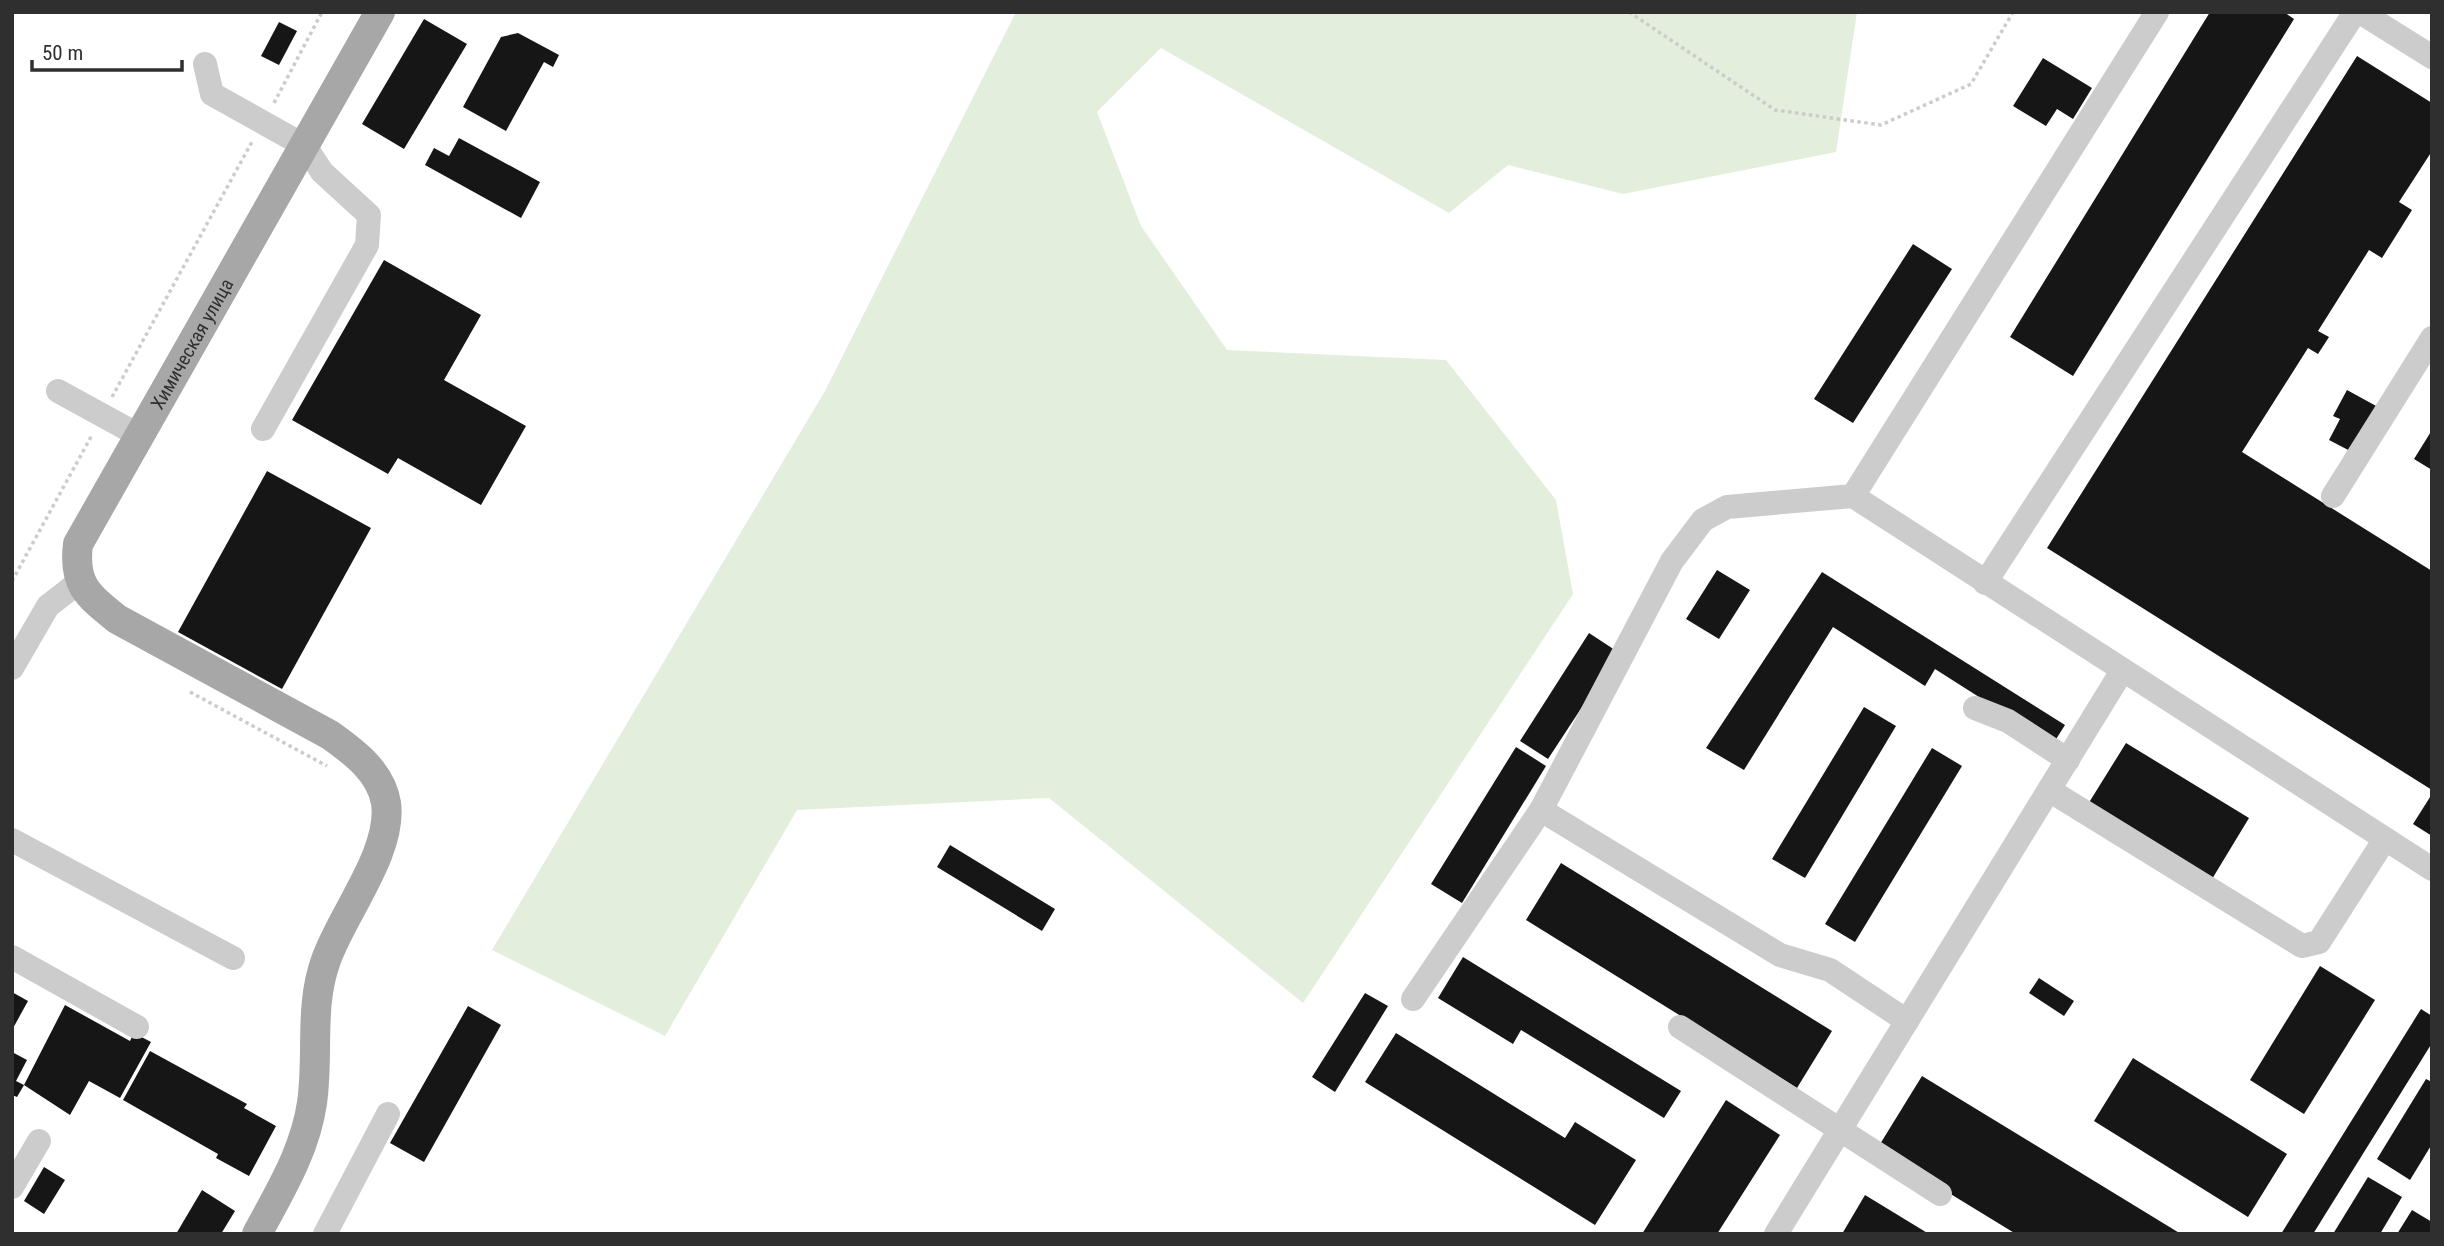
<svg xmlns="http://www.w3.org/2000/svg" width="2444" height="1246" font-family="'Roboto Condensed',sans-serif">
<rect width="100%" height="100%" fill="#fff"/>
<path fill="#e3eedc" d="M1016,12H1857L1836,152L1623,194L1508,165L1449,213L1161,48L1097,112L1141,226L1227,350L1446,360L1556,500L1573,594L1303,1003L1049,798L797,810L665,1036L492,950L825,391Z"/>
<g fill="#161616">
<path d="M2210,12H2284L2294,19L2073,376L2010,337Z"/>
<path d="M424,19L467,44L404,149L362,124Z"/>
<path d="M279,22L297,31L279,65L261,56Z"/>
<path d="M518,33L559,55L553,67L544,62L506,131L463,107L501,37Z"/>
<path d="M2357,56L2432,103V151L2399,202L2412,210L2382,258L2369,250L2318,331L2329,337L2318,354L2308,348L2242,452L2432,571V790L2047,548Z"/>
<path d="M2043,58L2092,88L2073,119L2057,109L2046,126L2013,106Z"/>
<path d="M459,138L540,182L521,218L425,165L434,148L449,156Z"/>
<path d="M1913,244L1952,269L1853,423L1814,399Z"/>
<path d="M384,260L481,315L444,380L526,426L481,505L398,458L388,474L292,420Z"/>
<path d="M2347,390L2378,407L2354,453L2329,440L2340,419L2333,416Z"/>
<path d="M2432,430V470L2414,459Z"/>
<path d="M267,471L371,528L282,689L178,632Z"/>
<path d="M1717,570L1750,590L1719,639L1686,619Z"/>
<path d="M1822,572L2065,725L2053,744L1935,669L1925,686L1833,627L1744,770L1706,748Z"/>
<path d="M1589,633L1618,652L1548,759L1520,741Z"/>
<path d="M1864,707L1896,726L1805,878L1772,859Z"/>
<path d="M2126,743L2249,818L2209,884L2085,809Z"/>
<path d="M1516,747L1546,766L1462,903L1431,884Z"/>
<path d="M1932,748L1962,766L1855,942L1825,924Z"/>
<path d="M2432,794V836L2413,824Z"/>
<path d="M950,845L1055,909L1042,931L937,867Z"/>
<path d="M1561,863L1832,1031L1797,1088L1526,920Z"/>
<path d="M1463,957L1681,1091L1664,1118L1521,1030L1513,1044L1438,998Z"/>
<path d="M2320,966L2375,1000L2304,1114L2250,1080Z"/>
<path d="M2039,978L2074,1001L2064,1016L2029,993Z"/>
<path d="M12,992L28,1001L12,1030Z"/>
<path d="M1365,993L1388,1006L1335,1092L1312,1077Z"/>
<path d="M65,1005L130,1041L134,1033L151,1042L120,1098L89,1081L70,1115L24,1085Z"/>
<path d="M468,1006L501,1025L424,1162L390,1143Z"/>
<path d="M2421,1009L2432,1016V1043L2313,1234H2281Z"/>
<path d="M1396,1033L1565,1138L1575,1122L1636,1160L1595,1225L1365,1082Z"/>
<path d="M150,1051L247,1104L244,1108L276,1126L249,1176L216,1158L218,1154L123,1100Z"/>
<path d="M12,1052L27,1060L16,1081L24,1085L17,1097L12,1095Z"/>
<path d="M2133,1058L2287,1154L2248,1217L2094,1121Z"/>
<path d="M1922,1076L2181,1234H2016L1877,1149Z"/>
<path d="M2426,1079L2432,1082V1144L2410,1180L2377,1159Z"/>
<path d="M1726,1100L1780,1135L1717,1234H1642Z"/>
<path d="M44,1167L65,1180L44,1214L24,1201Z"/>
<path d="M2368,1177L2402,1197L2380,1234H2333Z"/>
<path d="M202,1190L235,1211L221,1234H176Z"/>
<path d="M1865,1195L1929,1234H1842Z"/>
<path d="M2412,1210L2432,1222V1234H2397Z"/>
</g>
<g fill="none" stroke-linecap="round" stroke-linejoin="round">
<g stroke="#ccc" stroke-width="3.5" stroke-dasharray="3.5 3.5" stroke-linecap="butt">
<path d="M1629,12L1775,110L1881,125L1971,84L2013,12"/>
<path d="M274,103L322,12"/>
<path d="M112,397L253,140"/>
<path d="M12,581L92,435"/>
<path d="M190,692L327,766"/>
</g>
<g stroke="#ccc" stroke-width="24">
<path d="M2360,12L2432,57"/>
<path d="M205,64L212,94L305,146L322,172L369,215L367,245L263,429"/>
<path d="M58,391L140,436"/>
<path d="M1853,496L2432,869"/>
<path d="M2333,496L2432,338"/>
<path d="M1985,583L2355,12"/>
<path d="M12,668L48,606L79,582"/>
<path d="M1975,708L2008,721L2068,760"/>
<path d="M2049,790L2302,946L2319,942L2385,839"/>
<path d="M1541,810L1780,955L1830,970L1907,1021"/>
<path d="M12,840L233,958"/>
<path d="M12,957L137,1027"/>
<path d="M1413,999L1541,810L1672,561L1703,520L1727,507L1853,496L2157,12"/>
<path d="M1680,1027L1940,1194"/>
<path d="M12,1187L39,1141"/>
<path d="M325,1234L388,1114"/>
<path d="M1776,1234L2122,671"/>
</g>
<path stroke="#a7a7a7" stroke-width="30" id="s1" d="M257,1234C280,1191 305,1151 312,1103C319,1055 309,1006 326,960C342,914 393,852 386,803C381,772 354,752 330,735L117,619C87,595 73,584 78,544L380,12"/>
</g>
<g text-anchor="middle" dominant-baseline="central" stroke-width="7" stroke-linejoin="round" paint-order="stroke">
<g font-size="19" fill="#2f2f2f" stroke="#fff">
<text stroke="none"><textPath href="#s1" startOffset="1111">Химическая улица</textPath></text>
</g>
</g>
<rect width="2444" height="1246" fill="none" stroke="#2f2f2f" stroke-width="28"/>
<path d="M32 60v10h150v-10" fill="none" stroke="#2f2f2f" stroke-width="3.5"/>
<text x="42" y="60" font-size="21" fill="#2f2f2f" stroke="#ffffff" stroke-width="5" paint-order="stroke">50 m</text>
</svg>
